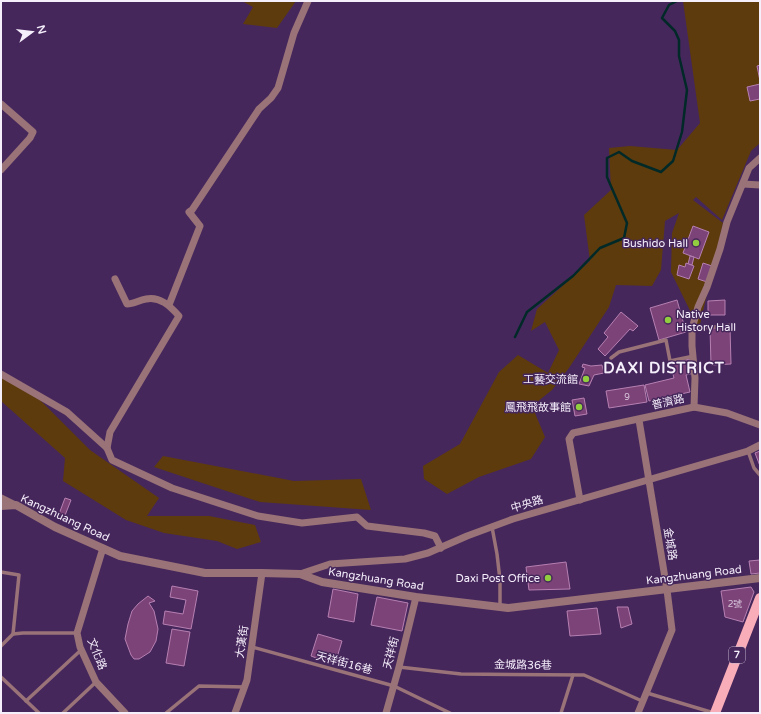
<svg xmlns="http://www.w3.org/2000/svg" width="761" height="714" font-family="'Varela Round','Noto Sans TC',sans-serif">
<rect width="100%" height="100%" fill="#46275c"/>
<g fill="#5d3b0d">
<path d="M242,1H296L277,28L243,24L253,7Z"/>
<path d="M683,1H760V143L751,151L722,220L696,197L693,200L723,223L699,329L671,272L672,233L679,213L665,221L661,270L652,286L616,285L609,307L569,368L552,390L532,406L545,437L531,459L479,477L447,494L424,479L423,466L460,444L499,372L518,355L548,373L559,350L545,322L531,331L537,309L590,261L584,215L611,190L609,148L630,146L677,150L700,123Z"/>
<path d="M1,375L41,401L90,450L159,498L147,516H209L255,525L261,542L237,549L217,541L164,533L126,520L63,481L65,458L1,401Z"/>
<path d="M163,456L294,481L361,479L371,510L260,502L154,467Z"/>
</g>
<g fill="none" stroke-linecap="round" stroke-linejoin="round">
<path stroke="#012927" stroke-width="2.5" d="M515,337L527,312L573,276L600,248L624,238L627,223L607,177V158L619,152L632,161L661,172L673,161L682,132L687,90L679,56V40L675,31L662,18L669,5L677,1"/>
</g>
<g fill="#7c4378" stroke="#b680b1">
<path d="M760,65V81L757,66Z"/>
<path d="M760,84V99L750,101L747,87Z"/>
<path d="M693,226L709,232L699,259L683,253Z"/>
<path d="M690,256L694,257L692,265L688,264Z"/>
<path d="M686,263L694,266L689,279L677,275L679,265L685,267Z"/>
<path d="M703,263L712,266L707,282L698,279Z"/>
<path d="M677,300L686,332L659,340L650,308Z"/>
<path d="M725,300V315H708V301Z"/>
<path d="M621,312L638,326L633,331L630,329L605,356L598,349L608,337L604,333Z"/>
<path d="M710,328H730L731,364L711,365Z"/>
<path d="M690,359L694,373L686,375L690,392L649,401L645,385L674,378L670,363Z"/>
<path d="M583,364L591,366L602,365L604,373L594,375L589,386L579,384L585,368L582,367Z"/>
<path d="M644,385L647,402L609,408L606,391Z"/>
<path d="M584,398L587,414L575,416L572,400Z"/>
<path d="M760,451V466L755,453Z"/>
<path d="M65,498L71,500L64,518L59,514Z"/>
<path d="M760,560V573L751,574L749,561Z"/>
<path d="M566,562L570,589L529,590L526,567Z"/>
<path d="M172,586L198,591L191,629L163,624L165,611L183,614L186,600L170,597Z"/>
<path d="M751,587L754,592L743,622L725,617L721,591Z"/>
<path d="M333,589L358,594L354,622L328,617Z"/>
<path d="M148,596L155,601L149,603L154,611L158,629L156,641L150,652L139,659H134L131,655L125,639L128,624L132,611L138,604Z"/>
<path d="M377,597L408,603L402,631L371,625Z"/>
<path d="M617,607H628L632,624L621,628Z"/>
<path d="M597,608L601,634L570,636L567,611Z"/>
<path d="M172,629L190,632L184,666L166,663Z"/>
<path d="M318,634L342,641L335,664L325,660L326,655L321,653L319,659L311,656Z"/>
</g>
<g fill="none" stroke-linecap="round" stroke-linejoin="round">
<g stroke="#997378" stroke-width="3.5">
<path d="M693,329L733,325"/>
<path d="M611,358L619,352L666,340L670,361L694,356"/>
<path d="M748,451L754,468L760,475"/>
<path d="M492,527L497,554L500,580V606"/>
<path d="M1,572L19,575L13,634"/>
<path d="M1,646L13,634L23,633H77"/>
<path d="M252,647L394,686L450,713"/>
<path d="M399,667L461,674L584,675L642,701"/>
<path d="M1,677L39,713"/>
<path d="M647,693L714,713"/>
<path d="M26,701L81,650"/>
<path d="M63,713L96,682"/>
<path d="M166,713L199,686L245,687"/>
<path d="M561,713L573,675"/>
</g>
<g stroke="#997378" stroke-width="7">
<path d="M1,104L33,132L30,138L1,170"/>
<path d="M743,184L760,185"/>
<path d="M169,305L200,226L189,212L192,210L259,109L271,98L278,88L294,33L308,1"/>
<path d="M1,374L67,412L107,448L112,460L172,488L258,516L302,523L357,517L367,526L424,533L435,536L441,548"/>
<path d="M694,407L695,378L692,346V329L698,307L707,287L720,249L727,222L749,168L760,158"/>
<path d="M107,448L110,432L179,316C170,306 160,296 146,299C139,300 134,304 127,304L115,279"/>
<path d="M1,498L15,505"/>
<path d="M580,500L569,439L573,433L694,407L727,413L760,425"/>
<path d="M103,548L77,633L80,647L96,682L125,713"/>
<path d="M300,574L330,564L405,559L428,553L467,536L513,519L748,451L760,445"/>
<path d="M235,713L247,680L262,573"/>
<path d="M386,713L399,667L416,597"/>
<path d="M638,713L672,630L667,590L639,420"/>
</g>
<path stroke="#997378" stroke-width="8" d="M1,506L16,505L55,527L120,556L205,573H262L300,574L322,582L416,597L500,607L508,608L760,578"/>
<path stroke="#f9adb8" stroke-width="10" d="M715,713L760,598"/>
</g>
<g fill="#92cd3f" stroke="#46275c" stroke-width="1.5">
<circle cx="696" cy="243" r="4"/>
<circle cx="668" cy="320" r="4"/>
<circle cx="586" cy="379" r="4"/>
<circle cx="579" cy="407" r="4"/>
<circle cx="548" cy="578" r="4"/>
</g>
<g text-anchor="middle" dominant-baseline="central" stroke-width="3" stroke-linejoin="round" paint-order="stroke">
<g font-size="9" fill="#d7c3da">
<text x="627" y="397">9</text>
<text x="735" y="604">2號</text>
</g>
<rect fill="#46275c" stroke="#c0b2cb" stroke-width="1" x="729" y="647" width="16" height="16" rx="3"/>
<g font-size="10" font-weight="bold" fill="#f5eefb">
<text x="737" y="655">7</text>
</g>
<g font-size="11" fill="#f5eefb" stroke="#46275c" text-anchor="end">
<text x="688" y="243">Bushido Hall</text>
<text x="676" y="314" text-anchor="start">Native<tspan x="676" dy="13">History Hall</tspan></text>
<text x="578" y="379">工藝交流館</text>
<text x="571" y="407">鳳飛飛故事館</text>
<text x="540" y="578">Daxi Post Office</text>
</g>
<g font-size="11" fill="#f5eefb" stroke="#46275c">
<text transform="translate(668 402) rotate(-13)">普濟路</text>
<text transform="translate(527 504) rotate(-16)">中央路</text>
<text transform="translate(65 518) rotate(25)">Kangzhuang Road</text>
<text transform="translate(670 544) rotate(81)">金城路</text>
<text transform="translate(694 575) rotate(-7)">Kangzhuang Road</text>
<text transform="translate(376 579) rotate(9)">Kangzhuang Road</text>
<text transform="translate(242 642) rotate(-81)">大漢街</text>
<text transform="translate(391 653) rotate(-76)">天祥街</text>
<text transform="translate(97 654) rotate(68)">文化路</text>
<text transform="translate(344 663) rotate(15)">天祥街16巷</text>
<text transform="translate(523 665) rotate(1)">金城路36巷</text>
</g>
<g font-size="15" font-weight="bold" letter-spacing="1" fill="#f5eefb" stroke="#46275c">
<text x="664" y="368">DAXI DISTRICT</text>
</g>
</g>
<rect width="761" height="714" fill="none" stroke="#f5eefb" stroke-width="4"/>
<g transform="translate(32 32) rotate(75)" stroke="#46275c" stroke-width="3" paint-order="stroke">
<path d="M0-3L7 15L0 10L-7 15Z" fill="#f5eefb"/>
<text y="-6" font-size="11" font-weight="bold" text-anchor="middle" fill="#f5eefb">N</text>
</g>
</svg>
